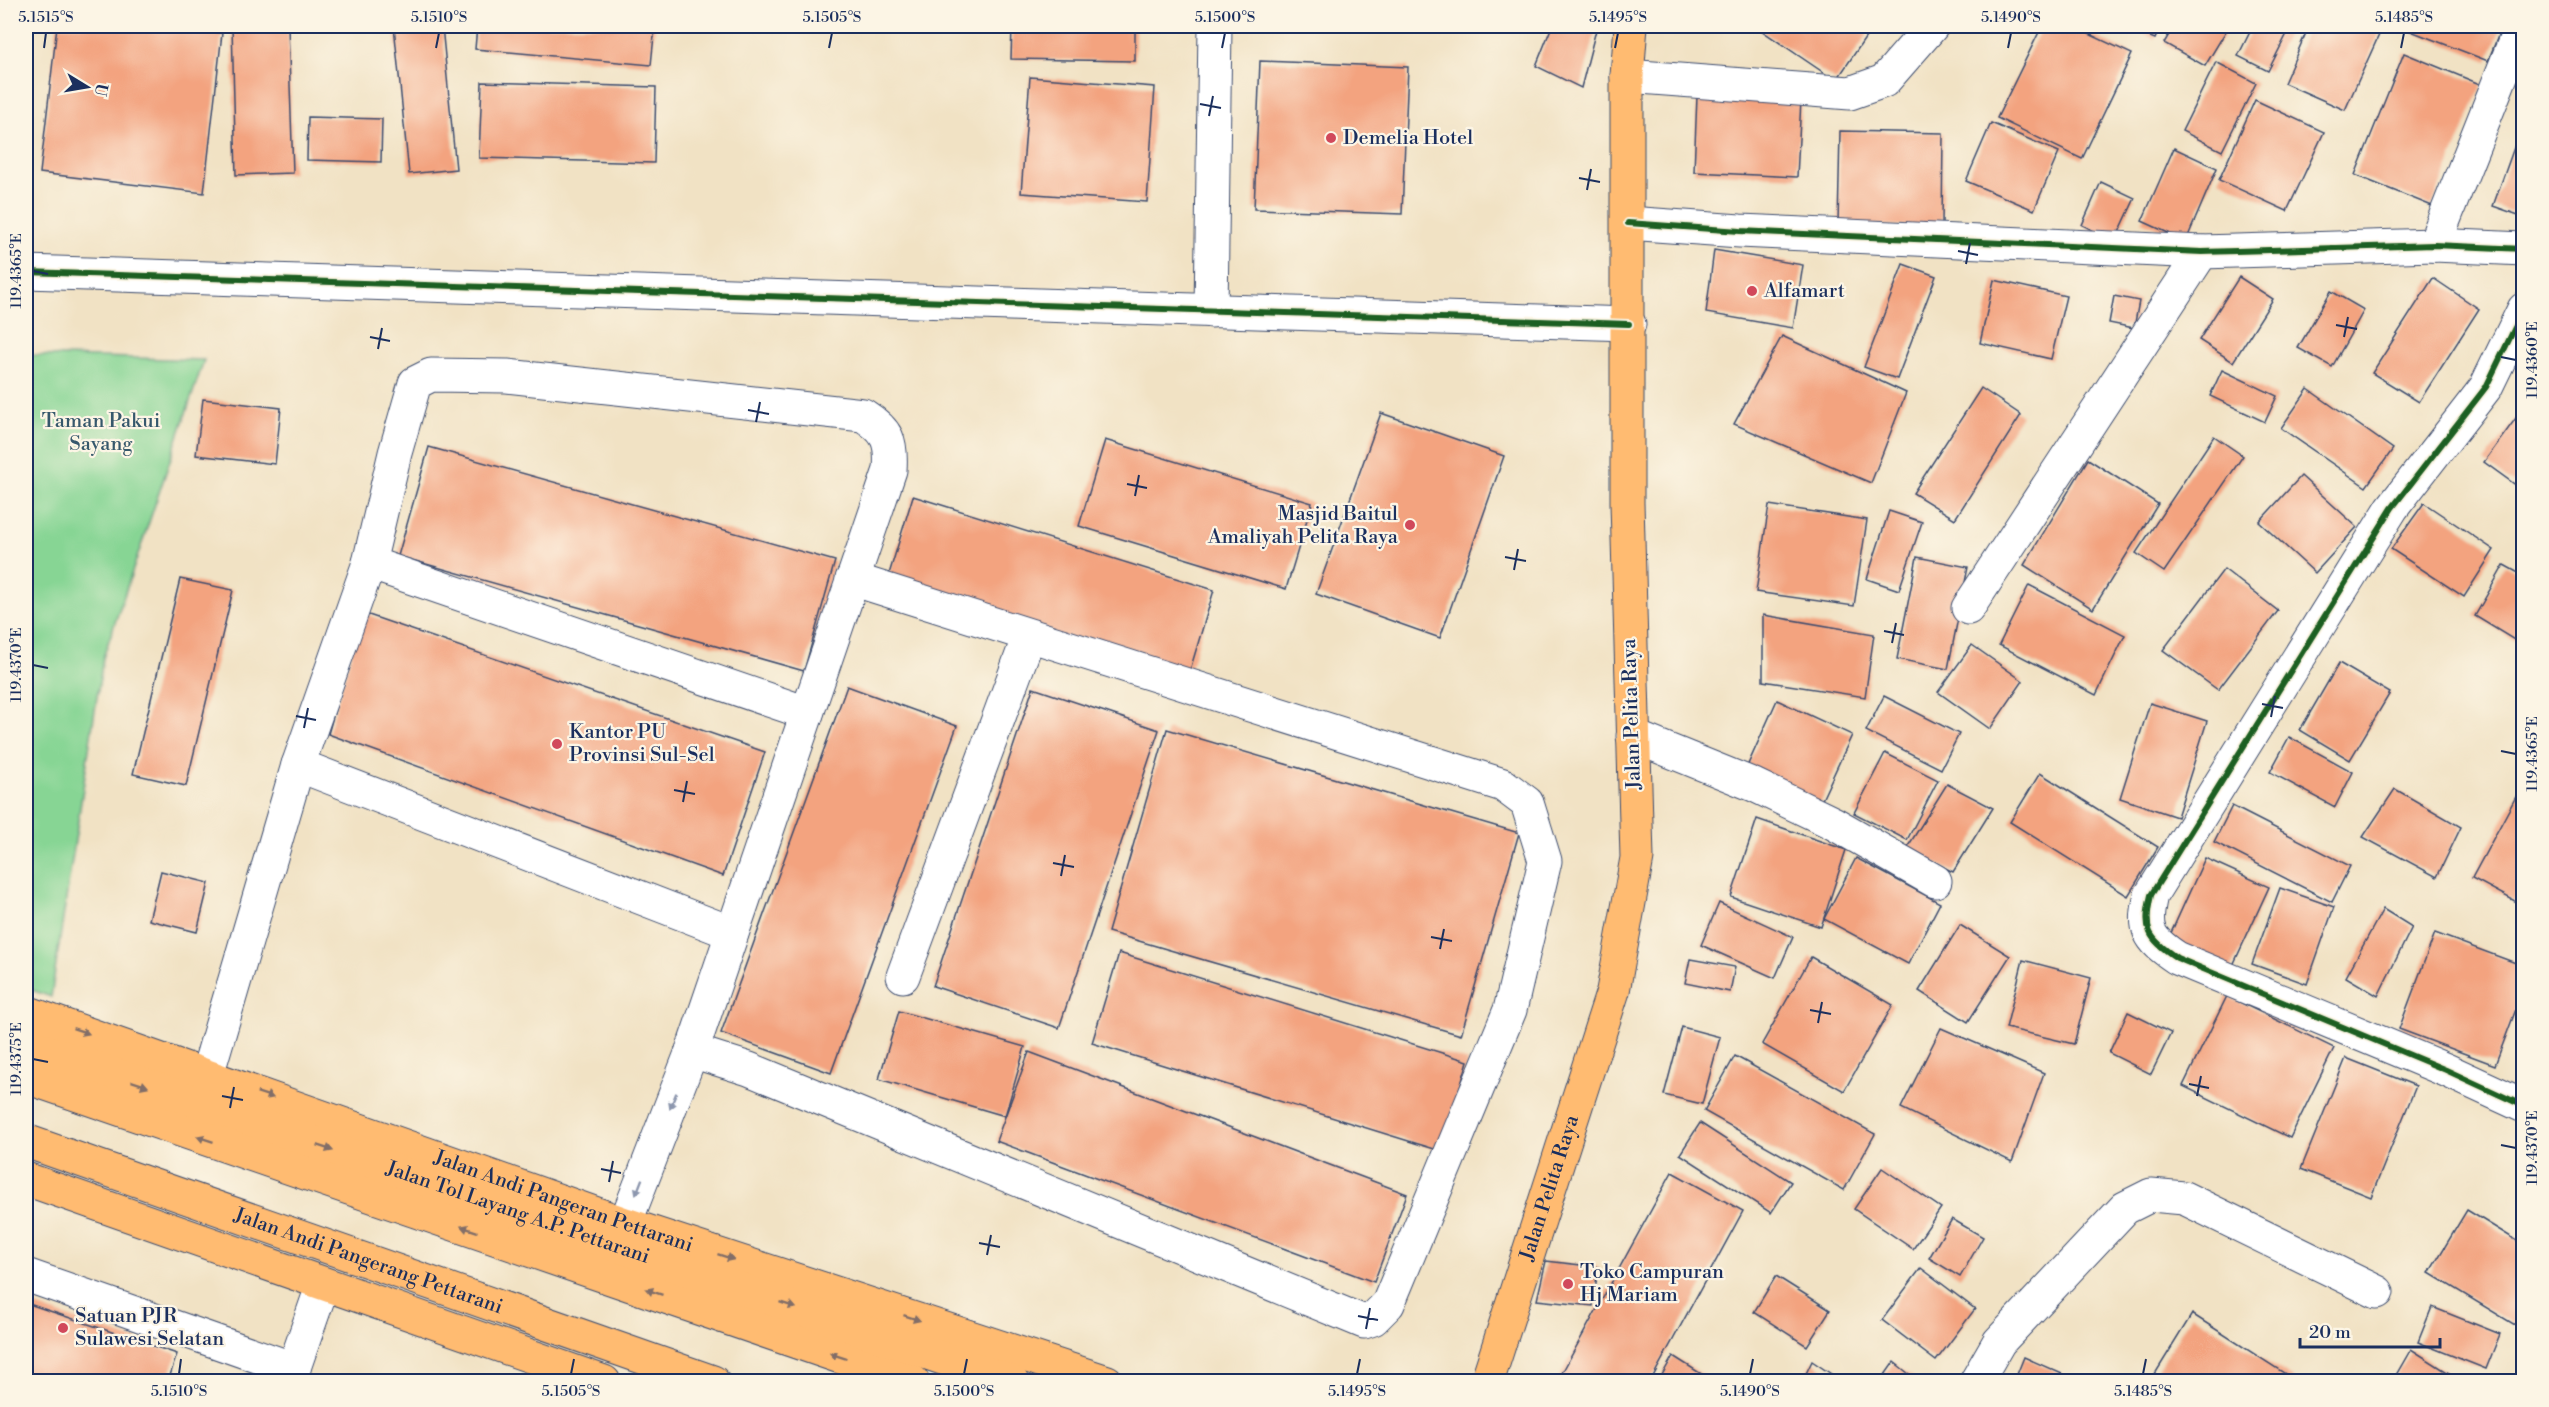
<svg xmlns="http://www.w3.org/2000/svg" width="2549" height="1407" font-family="'Libre Bodoni',serif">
<rect width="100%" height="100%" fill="#fcf5e5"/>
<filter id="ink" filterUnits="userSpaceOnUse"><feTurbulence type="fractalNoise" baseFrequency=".0167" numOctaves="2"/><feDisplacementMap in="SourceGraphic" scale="12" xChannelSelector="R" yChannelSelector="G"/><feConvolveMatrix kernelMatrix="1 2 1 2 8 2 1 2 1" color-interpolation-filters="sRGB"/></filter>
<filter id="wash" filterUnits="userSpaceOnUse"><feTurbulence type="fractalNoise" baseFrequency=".008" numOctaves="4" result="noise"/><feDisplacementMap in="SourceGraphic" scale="24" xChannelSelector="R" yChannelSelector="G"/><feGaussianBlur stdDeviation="1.35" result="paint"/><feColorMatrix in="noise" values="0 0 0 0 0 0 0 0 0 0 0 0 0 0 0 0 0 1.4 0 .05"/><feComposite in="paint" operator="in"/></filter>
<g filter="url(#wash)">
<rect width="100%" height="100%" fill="#f1e2c4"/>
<path fill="#87d594" stroke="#518279" stroke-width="1.5" d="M26,355L204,360L103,658L51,997L26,988Z"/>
<g id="blocks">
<g fill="#f3a37f">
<path d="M57,26H156L222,33L204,193L40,173Z"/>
<path d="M232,26H288L293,173L236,175Z"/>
<path d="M394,26H442L456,169L409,174Z"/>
<path d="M477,26H655L651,65L475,49Z"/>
<path d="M1012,26H1135V61L1011,59Z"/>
<path d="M1552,26H1597L1581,88L1536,66Z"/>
<path d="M1755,26H1856L1868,34L1836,81Z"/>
<path d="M2042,26H2072L2132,54L2082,159L1997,118Z"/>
<path d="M2124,26H2161L2155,39Z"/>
<path d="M2174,26H2229L2205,66L2164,43Z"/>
<path d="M2253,26H2291L2268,71L2238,56Z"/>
<path d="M2309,26H2383L2345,110L2284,83Z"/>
<path d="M2398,26H2502L2488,61Z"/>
<path d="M2404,53L2482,85L2432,206L2355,175Z"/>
<path d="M1260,61L1408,67L1402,214L1254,209Z"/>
<path d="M2216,62L2256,83L2222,151L2182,131Z"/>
<path d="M1030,77L1155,87L1147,202L1021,193Z"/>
<path d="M482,82L656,87L654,163L479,158Z"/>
<path d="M1697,96L1801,100L1797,177L1694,172Z"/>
<path d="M2255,100L2324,132L2287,211L2219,180Z"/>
<path d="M308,117L382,119L381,162L307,160Z"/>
<path d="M1991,123L2059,152L2034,210L1966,181Z"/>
<path d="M2521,128L2524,129V217L2493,206Z"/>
<path d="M1840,131L1943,133L1942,226L1838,225Z"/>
<path d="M2174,148L2217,168L2186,241L2142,221Z"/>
<path d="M2101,182L2135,198L2115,241L2082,225Z"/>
<path d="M1714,250L1803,265L1793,328L1706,313Z"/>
<path d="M1903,264L1936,276L1897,379L1864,367Z"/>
<path d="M2239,277L2273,299L2233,362L2199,340Z"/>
<path d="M2433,278L2479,309L2419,402L2372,373Z"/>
<path d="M1994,280L2066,296L2051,359L1980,343Z"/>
<path d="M2331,291L2364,310L2332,367L2298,348Z"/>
<path d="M2114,296L2139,301L2134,328L2109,323Z"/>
<path d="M1782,336L1906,393L1871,483L1734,424Z"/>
<path d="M2222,370L2277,396L2265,422L2210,396Z"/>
<path d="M1981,388L2021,415L1955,519L1913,493Z"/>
<path d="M2308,389L2393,449L2366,487L2281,428Z"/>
<path d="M203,399L281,408L275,464L196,455Z"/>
<path d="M2524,407V491L2484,462Z"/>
<path d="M1381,413L1504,456L1440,638L1316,594Z"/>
<path d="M2214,436L2243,456L2164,572L2136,553Z"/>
<path d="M1105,440L1312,503L1286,589L1079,526Z"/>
<path d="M429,447L835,561L804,671L398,556Z"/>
<path d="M2088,459L2158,504L2093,609L2024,565Z"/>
<path d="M2301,476L2357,527L2315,573L2259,522Z"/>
<path d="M913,496L1214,590L1188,677L886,584Z"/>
<path d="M2424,503L2494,550L2464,597L2391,549Z"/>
<path d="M1769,505L1867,520L1854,606L1756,592Z"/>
<path d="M1889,511L1922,522L1899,590L1867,579Z"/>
<path d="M1917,557L1968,567L1948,669L1897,659Z"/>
<path d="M2504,565L2524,576V646L2475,616Z"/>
<path d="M2224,569L2278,611L2218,690L2163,650Z"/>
<path d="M180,579L233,590L186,786L133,774Z"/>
<path d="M2029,585L2125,635L2096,695L1999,645Z"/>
<path d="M363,613L765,752L723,876L328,734Z"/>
<path d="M1763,615L1874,634L1865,697L1763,681Z"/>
<path d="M1972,645L2023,681L1990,729L1938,692Z"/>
<path d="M2339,663L2390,693L2350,760L2300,730Z"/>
<path d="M847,686L957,726L831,1073L721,1033Z"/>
<path d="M1033,688L1159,730L1059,1028L933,986Z"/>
<path d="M1884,696L1959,734L1941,769L1866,731Z"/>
<path d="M1777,700L1852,735L1820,804L1746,769Z"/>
<path d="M2150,703L2207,721L2177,817L2120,798Z"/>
<path d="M1167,729L1519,833L1461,1035L1108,932Z"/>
<path d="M2289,737L2353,772L2335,807L2270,772Z"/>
<path d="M1885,753L1938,780L1907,840L1854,813Z"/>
<path d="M2040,773L2158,847L2128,896L2010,822Z"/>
<path d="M1947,784L1993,808L1953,872L1907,848Z"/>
<path d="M2395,789L2461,827L2437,877L2363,837Z"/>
<path d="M2518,793L2524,796V906L2472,878Z"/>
<path d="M2232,806L2350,866L2332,902L2214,842Z"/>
<path d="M1757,819L1846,850L1821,927L1731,897Z"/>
<path d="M1856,858L1940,903L1908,964L1824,919Z"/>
<path d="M2205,858L2269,887L2229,974L2166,944Z"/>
<path d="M161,871L209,883L197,932L149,920Z"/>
<path d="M2280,888L2334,907L2307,984L2252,964Z"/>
<path d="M1719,903L1793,937L1775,978L1701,945Z"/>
<path d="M2383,909L2412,927L2378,996L2346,977Z"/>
<path d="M1960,925L2010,956L1968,1022L1919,991Z"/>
<path d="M2435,933L2524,966V988L2495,1065L2399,1029Z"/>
<path d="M1119,953L1468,1061L1441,1151L1092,1043Z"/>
<path d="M1811,957L1893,1005L1844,1091L1762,1044Z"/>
<path d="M1690,959L1735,967L1730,992L1685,983Z"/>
<path d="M2023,960L2091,978L2074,1044L2006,1028Z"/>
<path d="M2227,996L2334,1048L2290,1138L2183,1086Z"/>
<path d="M899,1011L1025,1047L1005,1116L879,1079Z"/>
<path d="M2128,1012L2171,1033L2151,1074L2109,1053Z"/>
<path d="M1682,1027L1720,1037L1702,1104L1664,1095Z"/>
<path d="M1941,1028L2044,1073L2012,1162L1901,1108Z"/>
<path d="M1029,1052L1407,1194L1374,1282L996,1141Z"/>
<path d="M1735,1056L1875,1134L1844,1190L1704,1111Z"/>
<path d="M2346,1058L2416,1086L2371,1197L2301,1169Z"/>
<path d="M1700,1123L1791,1182L1771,1213L1680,1154Z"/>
<path d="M1882,1168L1941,1208L1913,1249L1854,1209Z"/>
<path d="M1672,1172L1743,1211L1650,1382H1557Z"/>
<path d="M2467,1210L2524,1245V1321L2520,1328L2429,1273Z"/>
<path d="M1952,1219L1983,1237L1960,1277L1929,1258Z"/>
<path d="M1546,1261L1598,1267L1593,1306L1537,1300Z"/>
<path d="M1921,1268L1975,1309L1936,1361L1882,1320Z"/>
<path d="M1776,1276L1830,1310L1807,1346L1754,1312Z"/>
<path d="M26,1303L177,1354L168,1382H26Z"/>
<path d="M2432,1307L2500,1334L2486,1369L2418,1342Z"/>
<path d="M2192,1314L2298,1382H2150Z"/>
<path d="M2411,1349L2463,1382H2392Z"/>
<path d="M1673,1356L1714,1382H1658Z"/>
<path d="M2024,1357L2080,1382H2014Z"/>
<path d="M1812,1361L1843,1382H1802Z"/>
<path d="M1894,1362L1919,1382H1880Z"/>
</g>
</g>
</g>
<g filter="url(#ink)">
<use href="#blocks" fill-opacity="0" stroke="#3b4a6d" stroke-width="1.5"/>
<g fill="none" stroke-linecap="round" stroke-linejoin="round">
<g stroke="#3b4a6d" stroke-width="35">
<g id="minor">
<path d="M1627,76L1850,93L1884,81L1932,26"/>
<path d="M1628,223L1740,231L2202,252L2434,245L2524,249"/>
<path d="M2434,245L2521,26"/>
<path d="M26,272L1629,324"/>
<path d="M2524,309L2486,387L2392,508L2151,895C2143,929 2147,938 2177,958L2446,1070L2524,1106"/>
<path d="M1211,311L1215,26"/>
<path d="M369,563L807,713"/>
<path d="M1968,608L2202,252"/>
<path d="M1633,736L1754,785L1833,823L1935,881"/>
<path d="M298,765L732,933"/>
<path d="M903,976L1029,636"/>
<path d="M692,1051L749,1069L1364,1322L1373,1319L1388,1304L1510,1010L1545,861L1527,803L1503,785L852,579"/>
<path d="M207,1075L298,765L369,563L395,453L415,383L431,375L507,376L863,415C888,431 892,441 890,470L692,1051L625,1224"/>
<path d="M26,1275L294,1369"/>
<path d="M289,1382L323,1284"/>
<path d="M1976,1382L1999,1342L2125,1208L2151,1195L2184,1198L2377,1292"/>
</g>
</g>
<g stroke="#3b4a6d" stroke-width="35">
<g id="major">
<path d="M26,1179L604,1382"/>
<path id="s1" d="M1487,1382L1613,991L1637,858L1627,503V76L1631,26"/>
</g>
</g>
<g stroke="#3b4a6d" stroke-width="35">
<g id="highway">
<path id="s2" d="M26,1012L625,1224L1107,1382"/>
<path id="s3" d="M26,1044L1012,1382"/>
<path d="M26,1077L913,1382"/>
<path id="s4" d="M26,1141L713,1382"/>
</g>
</g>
<use href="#minor" stroke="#fff" stroke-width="33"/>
<use href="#major" stroke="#ffbb71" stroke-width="33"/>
<use href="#highway" stroke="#ffbb71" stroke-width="33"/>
<g stroke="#fcf5e5" stroke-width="10">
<g id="cycleway">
<path d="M1628,223L1740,231L2202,252L2434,245L2524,249"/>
<path d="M26,272L1629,324"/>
<path d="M2524,309L2486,387L2392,508L2151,895C2143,929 2147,938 2177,958L2446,1070L2524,1106"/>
</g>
</g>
<use href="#cycleway" stroke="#1b5e20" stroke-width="6"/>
</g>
<defs><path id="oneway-solid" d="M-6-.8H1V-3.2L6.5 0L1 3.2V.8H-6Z" transform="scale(1.5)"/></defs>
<g fill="#826e67">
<use href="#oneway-solid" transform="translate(81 1031) rotate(19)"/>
<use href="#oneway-solid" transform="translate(140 1084) rotate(19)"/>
<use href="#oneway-solid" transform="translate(265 1095) rotate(19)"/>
<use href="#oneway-solid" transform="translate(205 1139) rotate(-161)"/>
<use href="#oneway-solid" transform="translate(325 1148) rotate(19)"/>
<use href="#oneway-solid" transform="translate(469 1229) rotate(-161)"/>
<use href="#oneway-solid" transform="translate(726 1257) rotate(18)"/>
<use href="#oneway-solid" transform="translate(654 1292) rotate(-161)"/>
<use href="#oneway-solid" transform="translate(788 1305) rotate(19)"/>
<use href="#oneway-solid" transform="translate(912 1318) rotate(18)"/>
<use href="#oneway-solid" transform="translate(838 1356) rotate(-161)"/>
</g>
<g fill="#8d97ae">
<use href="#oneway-solid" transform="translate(673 1101) rotate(112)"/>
<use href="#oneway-solid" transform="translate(639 1187) rotate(111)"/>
</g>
</g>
<path fill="none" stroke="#1b2f5e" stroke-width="2" d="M44,48L46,33M436,48L439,33M829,48L832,33M1222,48L1225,33M1615,48L1618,33M2008,48L2011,33M2401,48L2404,33M1200,104L1221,108M1209,116L1213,96M1579,178L1600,182M1587,190L1591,169M1958,251L1978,255M1966,264L1970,243M33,271L48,274M2336,325L2357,329M370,337L390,341M2344,337L2348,317M378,349L382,328M2501,357L2516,360M748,410L769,414M756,422L760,402M1127,484L1147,488M1135,496L1139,475M1505,557L1526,561M1514,570L1518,549M1884,631L1904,635M1892,643L1896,623M33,665L48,668M2262,704L2283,708M296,716L316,720M2271,717L2275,696M304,728L308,708M2501,751L2516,754M674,790L695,794M683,802L687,781M1053,863L1074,867M1061,876L1065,855M1431,937L1452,941M1440,949L1444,929M1810,1010L1831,1014M1818,1023L1822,1002M33,1059L48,1062M2189,1084L2209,1088M222,1096L243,1100M2197,1096L2201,1076M230,1108L234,1087M2501,1145L2516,1148M601,1169L621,1173M609,1182L613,1161M979,1243L1000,1247M987,1255L991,1235M1358,1316L1378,1320M1366,1329L1370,1308M179,1374L181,1359M571,1374L574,1359M964,1374L967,1359M1357,1374L1360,1359M1750,1374L1753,1359M2143,1374L2146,1359"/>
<g fill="#d1495b" stroke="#fcf5e5" stroke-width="2">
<circle cx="1331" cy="138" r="6"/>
<circle cx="1752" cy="291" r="6"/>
<circle cx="1410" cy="525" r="6"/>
<circle cx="557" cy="744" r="6"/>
<circle cx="1568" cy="1284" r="6"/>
<circle cx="63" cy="1328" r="6"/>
</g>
<g text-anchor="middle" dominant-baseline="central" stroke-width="4.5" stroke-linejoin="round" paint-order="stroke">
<g font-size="20" fill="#1b2f5e" stroke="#fcf5e5" text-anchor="start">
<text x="1343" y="138">Demelia Hotel</text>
<text x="1764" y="291">Alfamart</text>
<text x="1398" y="514" text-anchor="end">Masjid Baitul<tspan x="1398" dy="23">Amaliyah Pelita Raya</tspan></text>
<text x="569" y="732">Kantor PU<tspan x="569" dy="23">Provinsi Sul-Sel</tspan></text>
<text x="1580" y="1272">Toko Campuran<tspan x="1580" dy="23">Hj Mariam</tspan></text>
<text x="75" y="1316">Satuan PJR<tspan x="75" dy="23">Sulawesi Selatan</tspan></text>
</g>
<g font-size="20" fill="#36586c" stroke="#fcf5e5">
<text x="101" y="421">Taman Pakui<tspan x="101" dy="23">Sayang</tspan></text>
</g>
<g font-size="20" fill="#1b2f5e" stroke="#fcf5e5">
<text transform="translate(1632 714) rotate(-92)">Jalan Pelita Raya</text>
<text stroke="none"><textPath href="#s1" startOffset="204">Jalan Pelita Raya</textPath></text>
<text stroke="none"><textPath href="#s2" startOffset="570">Jalan Andi Pangeran Pettarani</textPath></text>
<text stroke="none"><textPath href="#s3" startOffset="520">Jalan Tol Layang A.P. Pettarani</textPath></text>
<text stroke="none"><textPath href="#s4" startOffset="363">Jalan Andi Pangerang Pettarani</textPath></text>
</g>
</g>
<rect width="2549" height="1407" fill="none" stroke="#fcf5e5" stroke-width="66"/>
<g transform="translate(87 87) rotate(101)" stroke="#fcf5e5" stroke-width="4.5" paint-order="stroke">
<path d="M0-4.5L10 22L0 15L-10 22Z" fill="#1b2f5e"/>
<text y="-9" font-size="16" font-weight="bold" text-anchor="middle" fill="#1b2f5e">U</text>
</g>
<path d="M2300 1338v9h140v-9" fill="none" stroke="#1b2f5e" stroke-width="3"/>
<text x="2309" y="1338" font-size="18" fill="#1b2f5e" stroke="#fcf5e5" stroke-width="4.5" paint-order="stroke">20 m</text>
<rect x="33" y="33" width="2483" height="1341" fill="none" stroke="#1b2f5e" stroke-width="2"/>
<g font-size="15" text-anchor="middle" fill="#1b2f5e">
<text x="46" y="22">5.1515°S</text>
<text x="439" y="22">5.1510°S</text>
<text x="832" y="22">5.1505°S</text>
<text x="1225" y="22">5.1500°S</text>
<text x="1618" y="22">5.1495°S</text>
<text x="2011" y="22">5.1490°S</text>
<text x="2404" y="22">5.1485°S</text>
<text transform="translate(16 271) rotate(-90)" y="5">119.4365°E</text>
<text transform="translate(2532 360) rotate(-90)" y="5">119.4360°E</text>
<text transform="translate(16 665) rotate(-90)" y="5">119.4370°E</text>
<text transform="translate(2532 754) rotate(-90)" y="5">119.4365°E</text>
<text transform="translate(16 1059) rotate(-90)" y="5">119.4375°E</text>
<text transform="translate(2532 1148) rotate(-90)" y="5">119.4370°E</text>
<text x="179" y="1396">5.1510°S</text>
<text x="571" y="1396">5.1505°S</text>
<text x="964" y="1396">5.1500°S</text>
<text x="1357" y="1396">5.1495°S</text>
<text x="1750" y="1396">5.1490°S</text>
<text x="2143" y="1396">5.1485°S</text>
</g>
</svg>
